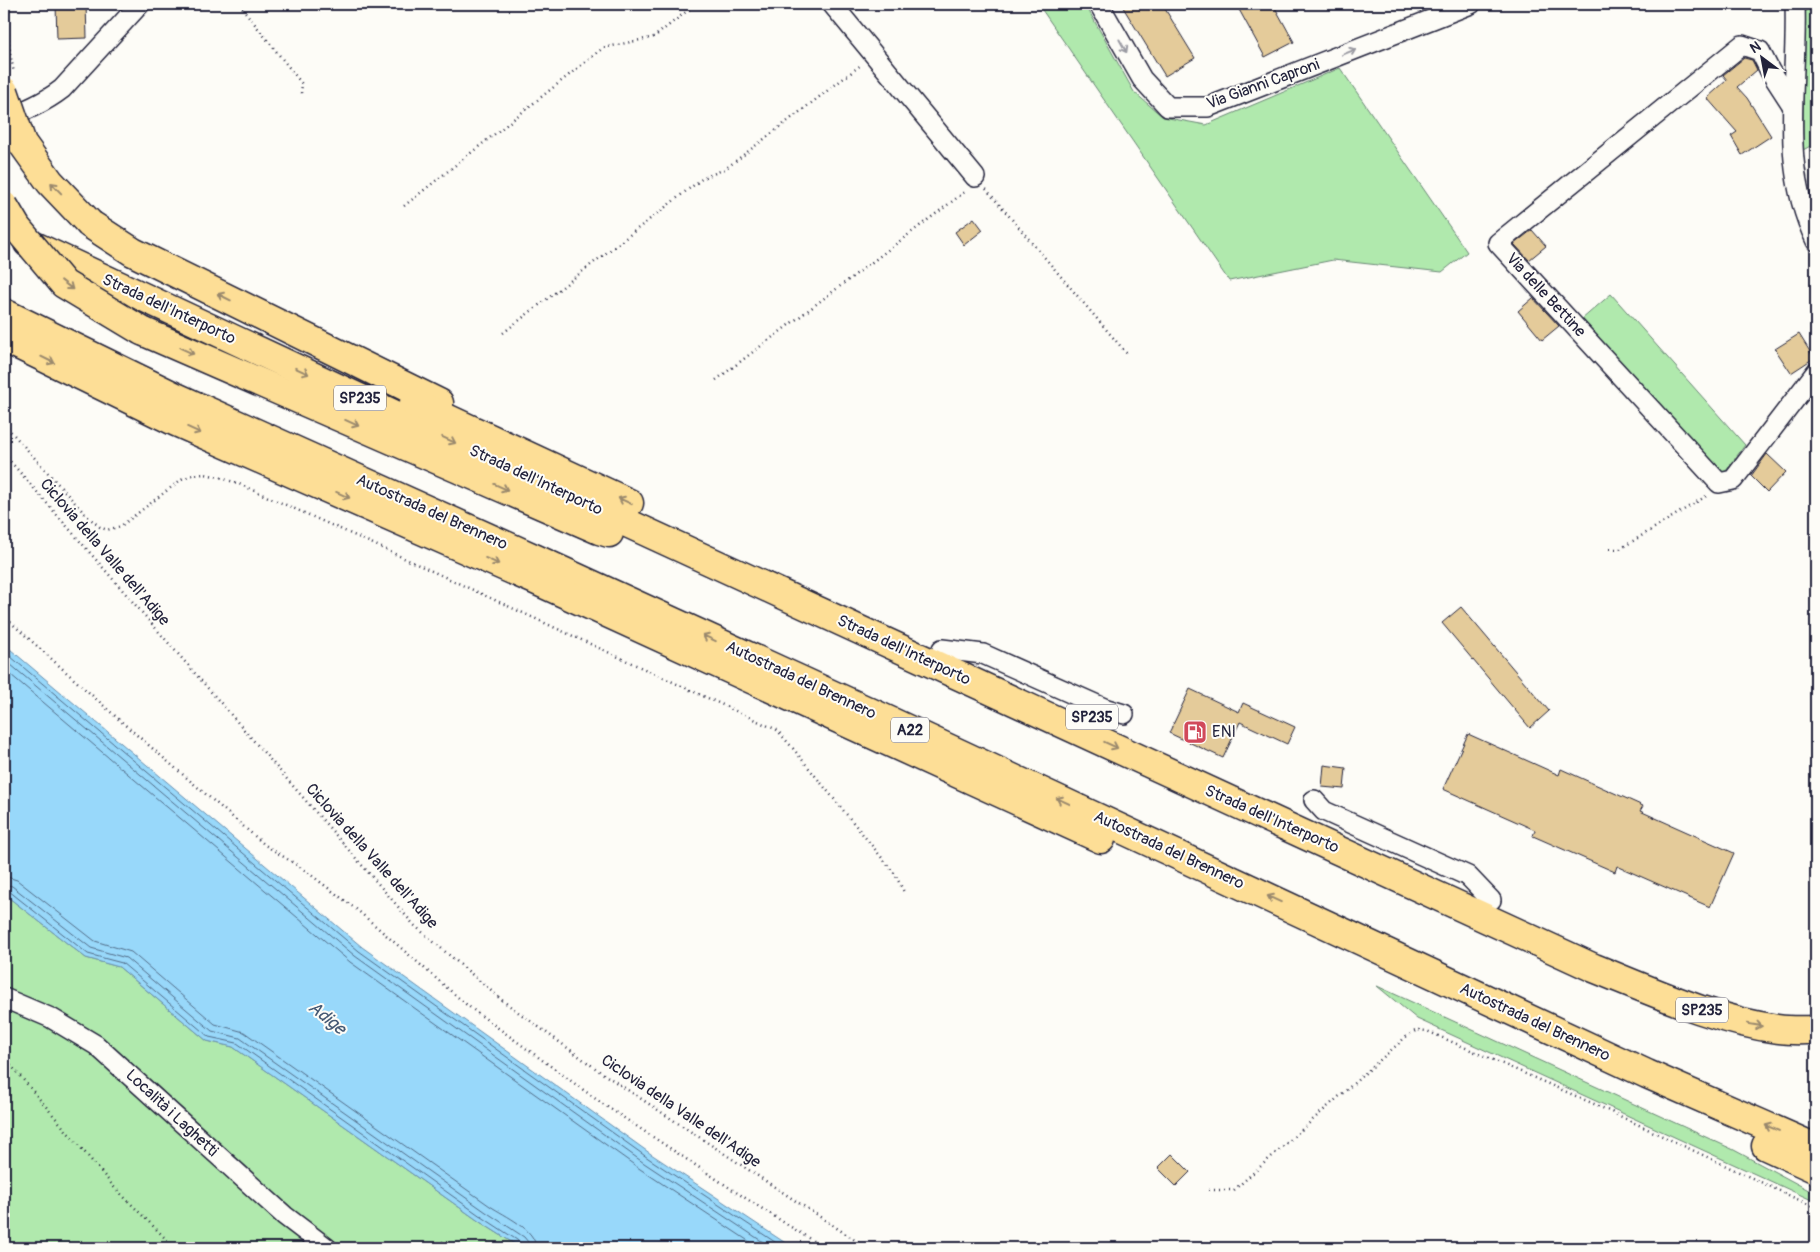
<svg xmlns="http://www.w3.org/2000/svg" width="1820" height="1252" font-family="Pangolin,sans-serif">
<rect width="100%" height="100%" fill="#fdfcf7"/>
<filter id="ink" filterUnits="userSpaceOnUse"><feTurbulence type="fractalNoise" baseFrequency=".02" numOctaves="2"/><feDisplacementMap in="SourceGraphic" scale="10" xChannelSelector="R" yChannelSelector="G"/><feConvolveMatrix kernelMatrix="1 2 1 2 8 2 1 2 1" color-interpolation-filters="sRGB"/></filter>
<g filter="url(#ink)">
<g fill="#b0e9ad" stroke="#698674">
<path d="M1038,4H1085L1134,92L1163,117L1206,125L1340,68L1467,252L1442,272L1333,260L1229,281Z"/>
<path d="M1804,4H1816V143L1803,150Z"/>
<path d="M1611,294L1745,445L1723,475L1581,320Z"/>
<path d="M4,894L86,958L119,967L207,1041L233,1047L480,1222L521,1248H343L290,1208L154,1083L117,1051L92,1032L4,990Z"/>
<path d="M1377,986L1734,1150L1816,1194V1202L1417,1019Z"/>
<path d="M4,1006L37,1019L92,1050L315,1248H4Z"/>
</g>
<path fill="#98d8fa" stroke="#698fae" d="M4,644L362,947L651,1154L793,1248H521L480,1222L233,1047L207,1041L119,967L86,958L4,894Z"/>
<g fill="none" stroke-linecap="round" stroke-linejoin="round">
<g stroke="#516b87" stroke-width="1">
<path d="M4,651L359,951L648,1158L784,1248"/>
<path d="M4,659L355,956L644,1163L772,1248"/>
<path d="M4,669L350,962L640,1169L759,1248"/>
<path d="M4,876L17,880L95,941L131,952L215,1024L244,1032L490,1206C505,1216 536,1229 536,1248"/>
<path d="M4,884L12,886L91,948L126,958L212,1031L240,1038L486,1212L524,1237L528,1242L529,1248"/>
<path d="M4,890L9,891L88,954L122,963L209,1037L237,1043L482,1217L520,1242L523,1248"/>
</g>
</g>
<g fill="#e4cb9a" stroke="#22223b">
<path d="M56,4H86L87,38L57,39Z"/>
<path d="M1121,4H1162L1195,58L1165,76Z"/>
<path d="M1236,4H1273L1294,42L1265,57Z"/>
<path d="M1744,58L1752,60L1757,70L1737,87L1747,98L1771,136L1742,155L1731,136L1737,132L1707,98L1727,80L1723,75Z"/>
<path d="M974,218L983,230L964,245L955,232Z"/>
<path d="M1532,230L1546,246L1529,260L1514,244Z"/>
<path d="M1533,298L1559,326L1542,340L1518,311Z"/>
<path d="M1799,334L1814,358L1791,373L1775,349Z"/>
<path d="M1767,454L1786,472L1767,492L1751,476Z"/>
<path d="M1461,607L1549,711L1530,728L1442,623Z"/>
<path d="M1190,689L1239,712L1243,703L1295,727L1287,744L1240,722L1223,758L1169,733Z"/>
<path d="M1468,734L1559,775L1561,769L1643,806L1640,811L1734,853L1710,907L1617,866L1615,872L1533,836L1535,830L1443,789Z"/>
<path d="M1324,765L1346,768L1344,789L1322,787Z"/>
<path d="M1172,1154L1190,1172L1176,1186L1158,1168Z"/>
</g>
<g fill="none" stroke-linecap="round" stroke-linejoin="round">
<g stroke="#22223b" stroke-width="22">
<g id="minor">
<path d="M832,4L975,177"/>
<path d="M1099,4L1142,79L1168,107H1208L1471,4"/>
<path d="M1795,4C1798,86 1778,163 1816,241"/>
<path d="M1792,105L1770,71L1760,51L1742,45L1498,243L1719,483L1733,480L1816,372"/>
<path d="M4,119C24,111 44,103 62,89L140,4"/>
<path d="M942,649L983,654L1104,708L1124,714"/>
<path d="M1314,800L1324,811L1468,876L1491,900"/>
<path d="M4,998L51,1018L96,1045L285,1216L327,1248"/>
</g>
</g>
<g stroke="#22223b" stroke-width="31">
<g id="highway">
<path d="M90,224L133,252L439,403"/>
<path d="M28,243L575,499L1594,968C1654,992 1714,1020 1778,1029C1791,1031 1804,1030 1816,1030"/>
<path d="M4,313L176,397L536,559L892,722L1647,1074L1816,1148"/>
<path d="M142,331L599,530L609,533"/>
<path d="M4,338L176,422L535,580L1101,839"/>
<path d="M414,403L629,503"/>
<path d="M1766,1146L1816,1169"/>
</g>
</g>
<g stroke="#22223b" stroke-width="2.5" stroke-dasharray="1 4" stroke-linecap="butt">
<path d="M5,4L10,52L14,73"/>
<path d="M239,4L302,84L301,94"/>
<path d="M986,189L1128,355"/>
<path d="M404,206L603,48L654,37L696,4"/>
<path d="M503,333L703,178L725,169L861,65"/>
<path d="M716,380L966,191"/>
<path d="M4,424L86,515L100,527L107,530L121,526L182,479L193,475L205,474L219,477L239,484L358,537L777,730L791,746L895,874L904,892"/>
<path d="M4,454L414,925L503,1001L602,1073L867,1248"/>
<path d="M1610,549H1620L1708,495"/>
<path d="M4,614L7,619L124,724L265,845L303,869L356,909L468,1006L600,1102L736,1192L824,1248"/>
<path d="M4,1057L114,1187L175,1248"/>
<path d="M1209,1190H1234L1407,1036L1417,1030L1427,1031L1594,1104L1816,1208"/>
<path d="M423,1248L446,1241"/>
</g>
<use href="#minor" stroke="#fdfcf7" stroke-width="19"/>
<use href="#highway" stroke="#fdde96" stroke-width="28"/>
<g stroke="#22223b" stroke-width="31" stroke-linecap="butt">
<g id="highway-bridge">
<path d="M4,91L22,143L50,182L90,224"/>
<path d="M4,206L17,228L64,284L142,331"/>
</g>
</g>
<use href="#highway-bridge" stroke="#fdde96" stroke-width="28"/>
</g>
<defs><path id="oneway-shaft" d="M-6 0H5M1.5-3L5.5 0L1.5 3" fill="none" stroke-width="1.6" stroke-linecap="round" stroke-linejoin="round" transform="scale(1.25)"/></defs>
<g stroke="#9a9aa2">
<use href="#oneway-shaft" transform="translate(1123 46) rotate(61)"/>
<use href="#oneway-shaft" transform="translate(1349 52) rotate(-22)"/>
</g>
<g stroke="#9a896d">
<use href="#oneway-shaft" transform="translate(56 188) rotate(-134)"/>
<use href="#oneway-shaft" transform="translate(67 285) rotate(38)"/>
<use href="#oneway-shaft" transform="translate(224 297) rotate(-154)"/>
<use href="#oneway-shaft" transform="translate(187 351) rotate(24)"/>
<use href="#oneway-shaft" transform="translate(48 360) rotate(26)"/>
<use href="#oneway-shaft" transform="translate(302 371) rotate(25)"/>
<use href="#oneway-shaft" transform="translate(352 423) rotate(24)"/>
<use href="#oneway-shaft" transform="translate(194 430) rotate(24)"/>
<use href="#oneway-shaft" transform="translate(449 440) rotate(25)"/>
<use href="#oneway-shaft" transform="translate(501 487) rotate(24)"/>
<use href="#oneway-shaft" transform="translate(343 495) rotate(24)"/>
<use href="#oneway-shaft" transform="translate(625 501) rotate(-155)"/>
<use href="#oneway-shaft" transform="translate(492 561) rotate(24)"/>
<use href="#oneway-shaft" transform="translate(709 638) rotate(-155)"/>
<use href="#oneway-shaft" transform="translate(1111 745) rotate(25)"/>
<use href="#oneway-shaft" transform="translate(1063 801) rotate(-155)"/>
<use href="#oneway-shaft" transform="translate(1274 899) rotate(-155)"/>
<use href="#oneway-shaft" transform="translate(1755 1025) rotate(10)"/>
<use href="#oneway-shaft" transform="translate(1772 1128) rotate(-157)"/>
</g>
</g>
<defs>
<g id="fuel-square" transform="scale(1.25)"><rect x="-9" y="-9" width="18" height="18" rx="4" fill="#d1495b" stroke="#fdfcf7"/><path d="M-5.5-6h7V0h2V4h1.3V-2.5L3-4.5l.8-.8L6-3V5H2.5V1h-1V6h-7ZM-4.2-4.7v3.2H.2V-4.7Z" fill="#fff"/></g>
</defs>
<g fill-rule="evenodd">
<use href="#fuel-square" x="1195" y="732"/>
</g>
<g text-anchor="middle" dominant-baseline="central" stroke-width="4" stroke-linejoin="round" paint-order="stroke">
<g fill="#fdfcf7" stroke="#646373" stroke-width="1">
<rect x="334" y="385.5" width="52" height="25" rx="4"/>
<rect x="1066" y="704.5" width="52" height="25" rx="4"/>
<rect x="891" y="717.5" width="38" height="25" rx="4"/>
<rect x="1676" y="997.5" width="52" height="25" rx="4"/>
</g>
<g font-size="15" font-weight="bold" fill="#22223b">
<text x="360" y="398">SP235</text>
<text x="1092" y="717">SP235</text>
<text x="910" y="730">A22</text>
<text x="1702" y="1010">SP235</text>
</g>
<g font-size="16" fill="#22223b" stroke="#fdfcf7">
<text transform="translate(1263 84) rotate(-20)">Via Gianni Caproni</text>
<text transform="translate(1546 295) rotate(47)">Via delle Bettine</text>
<text transform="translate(169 309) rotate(25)">Strada dell'Interporto</text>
<text transform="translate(536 480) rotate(25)">Strada dell'Interporto</text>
<text transform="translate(432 512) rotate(24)">Autostrada del Brennero</text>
<text transform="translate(105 552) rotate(49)">Ciclovia della Valle dell'Adige</text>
<text transform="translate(904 650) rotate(25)">Strada dell'Interporto</text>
<text transform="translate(801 680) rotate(25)">Autostrada del Brennero</text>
<text transform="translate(1272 819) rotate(24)">Strada dell'Interporto</text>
<text transform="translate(1169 850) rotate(25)">Autostrada del Brennero</text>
<text transform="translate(372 856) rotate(48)">Ciclovia della Valle dell'Adige</text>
<text transform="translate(1535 1022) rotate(25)">Autostrada del Brennero</text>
<text transform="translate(681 1111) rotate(34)">Ciclovia della Valle dell'Adige</text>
<text transform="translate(172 1113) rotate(43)">Località i Laghetti</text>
</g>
<g font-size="16" fill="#22223b" stroke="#fdfcf7" text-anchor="start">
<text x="1212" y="732">ENI</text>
</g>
<g font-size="18" font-style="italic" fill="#455974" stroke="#fdfcf7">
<text transform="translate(327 1018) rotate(39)">Adige</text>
</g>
</g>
<rect width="1820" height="1252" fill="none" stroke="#fdfcf7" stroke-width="20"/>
<rect x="10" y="10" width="1800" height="1232" fill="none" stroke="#22223b" stroke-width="2" filter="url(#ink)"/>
<g transform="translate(1762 58) rotate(328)" stroke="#fdfcf7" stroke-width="4" paint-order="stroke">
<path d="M0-4L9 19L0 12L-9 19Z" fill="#22223b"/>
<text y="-8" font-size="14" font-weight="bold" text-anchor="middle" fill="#22223b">N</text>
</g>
</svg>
